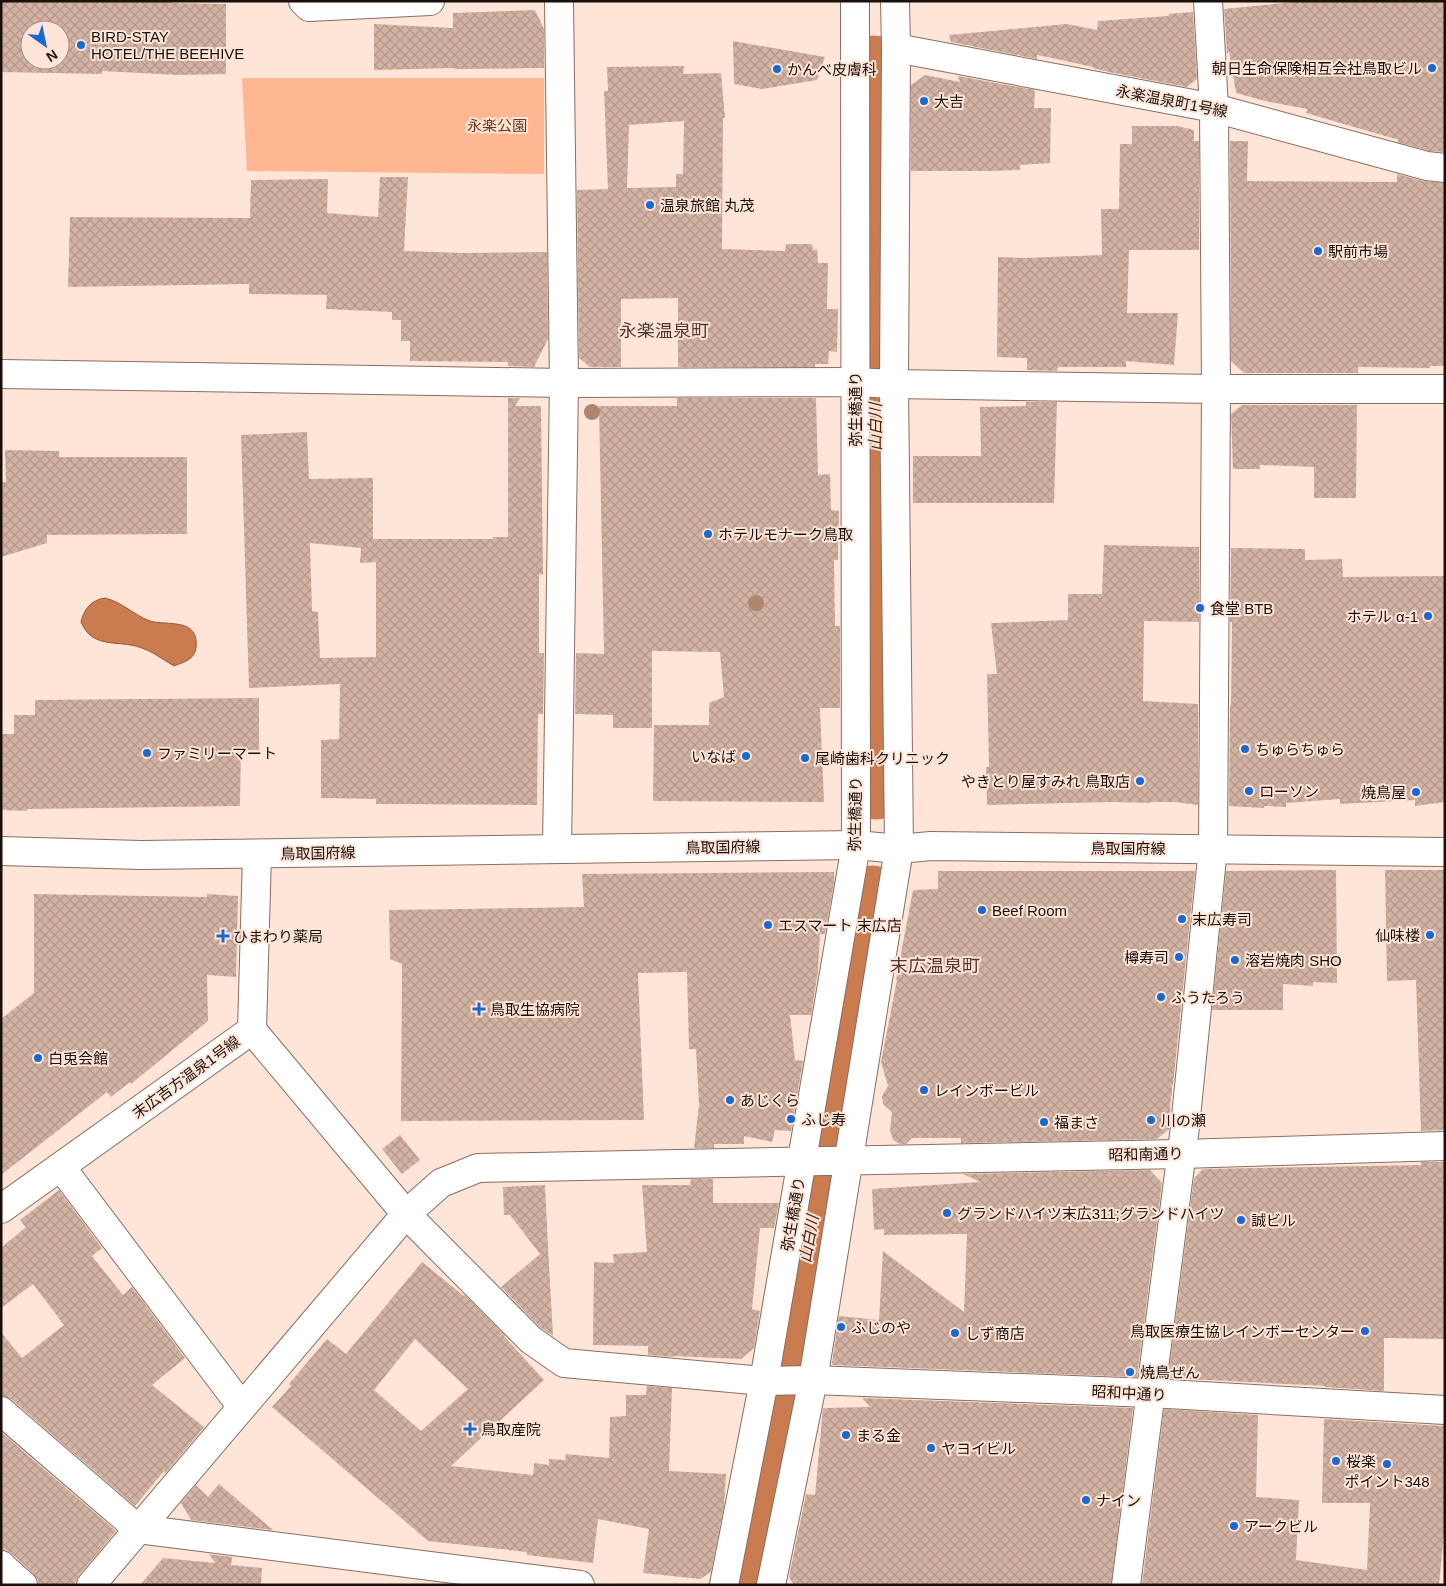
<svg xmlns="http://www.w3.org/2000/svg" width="1446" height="1586" font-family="Arial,'Noto Sans JP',sans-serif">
<defs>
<pattern id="building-cross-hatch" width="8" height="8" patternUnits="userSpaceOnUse" patternTransform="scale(1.25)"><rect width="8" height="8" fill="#d1b2a3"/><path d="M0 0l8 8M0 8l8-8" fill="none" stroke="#b3988b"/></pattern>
</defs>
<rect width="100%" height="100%" fill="#ffe5d8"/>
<path fill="#ffb792" d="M242,78H544V174L247,171Z"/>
<path fill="#cb7b50" stroke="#965b3b" d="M105,598C122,602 134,615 150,621C166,626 200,617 196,648C194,660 184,662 174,666C162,659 152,651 139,647C117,640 92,649 81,622C84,609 91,600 105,598Z"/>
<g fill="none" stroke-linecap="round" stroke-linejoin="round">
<g stroke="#cb7b50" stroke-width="55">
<path d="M874,63L876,792"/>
<path d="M746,1585L830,1138L873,893"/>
</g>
</g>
<g fill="url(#building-cross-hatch)" fill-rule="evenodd">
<path d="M1,1H172V3L226,4V74L179,75L102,71V74L1,72ZM30,30H60V60H30Z"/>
<path d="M1303,1H1445V152L1430,151L1397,142L1399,140L1306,113L1307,109L1265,101L1236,93L1229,51L1227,54L1224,9Z"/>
<path d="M535,10L544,29V68L454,69V68L374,70V24L453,28V13Z"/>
<path d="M1193,12L1197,79L1187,87L1109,72L1093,68V67L1052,58L1037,55V59L951,42L949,35L1067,24L1097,30L1098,21L1169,16L1168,14Z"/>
<path d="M733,41L825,57L817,80L762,89L734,84Z"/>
<path d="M684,66L683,74L721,73L725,118H723L722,249L785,251L786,244H812L813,250L817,249L818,263H828L827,309H838L837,352L829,351L828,364H815V367H678V298L621,299V367H590L579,358L577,190L608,189L604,91H608L607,67ZM684,121L683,174H676V187L627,188L629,125Z"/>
<path d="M925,75L960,82L958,76L1035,90L1034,108H1051L1050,163L1020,165V170L990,171H911V85Z"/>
<path d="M1132,126H1177L1194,130V141H1199V250H1129L1127,313H1178L1174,365L1126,361V367H1058L1057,371L1027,370V358L997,357L998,257L1024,258L1102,255L1101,209H1119L1120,144H1132Z"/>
<path d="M1230,141H1248L1247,181L1397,182V174L1423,181L1445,183V366H1430V368L1358,367V373H1244L1231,361Z"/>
<path d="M380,177H408L404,251L464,253L547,252L548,339L534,367L508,366V362L410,361V341H401V320H392V312L326,309L327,295L249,294V284L68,287L70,217L250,218L251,180L328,179L327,213L378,217Z"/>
<path d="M508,398H520L515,406H541L543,575L539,574V653H544L543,714H538L537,805L376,804V799L321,798V740L339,739L340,684L249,688L241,435L307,432L309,479L373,478V539H493V537H508ZM310,543L361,548L360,563L376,562V657L320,658L318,612L312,611Z"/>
<path d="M677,398H816L818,475L830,474L831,510L839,511L838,560H834L835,626H840V708H820L824,802L653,801L654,725H709V703L724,697L720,652L652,651V728H613V715L575,714L576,653L604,654L599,406H677Z"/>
<path d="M1026,402H1057L1054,503H913V456H981L980,407L1026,406Z"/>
<path d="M1242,405H1357L1356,498H1314V467L1260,465V469H1233L1231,414Z"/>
<path d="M5,450L59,451V457H187V534L47,535V543L1,557V482H6Z"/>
<path d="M1104,545L1199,547V622L1144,621L1143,701L1198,704V805L1175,802H1150V803L1114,802L987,805L986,767H989L987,674H997L991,623L1068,620V594H1102Z"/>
<path d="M1231,548L1305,549V560L1342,559L1343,577L1445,576V802L1415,806V800L1340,804V799L1286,803V807L1264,806V808L1229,806L1230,705L1231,706L1232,622H1230Z"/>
<path d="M259,698V750H241L240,806L27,809V811L1,810V734H14V715H35V700Z"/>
<path d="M1336,870L1337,983L1313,982V986L1283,984V1010H1212L1226,871Z"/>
<path d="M1385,870H1445V1130L1421,1131L1416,980L1387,981Z"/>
<path d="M938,871H1195L1173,1085H1172V1096H1171L1169,1129L1157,1139L961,1143V1138H912L906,1144H900L893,1140L890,1130L892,1112L883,1104L882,1096L888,1086L881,1062L897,980H896L913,890L938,889Z"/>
<path d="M834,872V883L825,934H820L818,971L811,1015H790L795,1060L803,1061L791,1131L775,1130L772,1142L744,1136V1144H714V1148H694L699,1105L696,1049H689L687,972L638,973L644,1120L401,1121L402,964L390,959L389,910L584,907L582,874Z"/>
<path d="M34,894L207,897V894L238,896L236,977L207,975L208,1021L131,1084L130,1082L111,1097L107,1092L1,1175V1019L34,993Z"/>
<path d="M400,1135L420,1160L402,1174L382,1149Z"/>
<path d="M1421,1162H1445V1339L1384,1338V1391L1325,1387V1386L1168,1378L1194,1178L1203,1169L1421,1165Z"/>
<path d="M1150,1170L1162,1183L1137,1377L833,1365L832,1363L839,1316L879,1320L883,1251L964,1312L967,1234L884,1235V1229L874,1230L872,1189L980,1182L963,1174Z"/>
<path d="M691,1179H713V1203H779L774,1228H760L752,1309L760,1311L754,1348L741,1359L673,1356V1357L648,1355V1346L593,1345L594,1262L614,1263L613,1254L647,1252L642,1185H690Z"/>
<path d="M545,1185L548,1247L553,1336L541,1328L501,1287L540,1254L510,1215H504L503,1187Z"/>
<path d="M59,1190L102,1248L92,1256L123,1295L132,1287L185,1358L152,1385L204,1427L165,1474L164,1471L135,1506L11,1399L1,1396V1332L22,1358L64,1325L33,1284L1,1308V1248L26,1227L20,1220Z"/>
<path d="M422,1262L464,1296L465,1295L505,1336H504L544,1380L451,1466L533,1475L534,1463L549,1465V1459L565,1460L566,1454L609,1458L610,1417L626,1416V1395H646L647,1386L672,1388L669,1471L726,1474L724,1506L711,1572L700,1579L643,1573L649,1529L598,1519L593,1563L527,1555V1552L428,1541L272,1407L291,1386L289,1384L327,1339L346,1354ZM415,1339L468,1389L421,1431L374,1390Z"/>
<path d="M862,1398L1133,1408L1111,1585H794L789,1577L806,1494L815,1495L823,1408L870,1407Z"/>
<path d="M1164,1409L1258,1415L1256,1497L1299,1500L1296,1560L1367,1570L1370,1503H1322L1324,1419L1445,1426V1521L1439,1585H1142Z"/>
<path d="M1,1432L116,1531L79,1575L74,1585H38V1580L33,1573L12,1554L6,1550H1Z"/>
<path d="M219,1484L273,1530L191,1520L181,1503L196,1485L208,1497Z"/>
<path d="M209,1554L232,1557L231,1565L262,1568L261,1585H140L163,1558L215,1563Z"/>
</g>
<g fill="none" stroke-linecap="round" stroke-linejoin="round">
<g stroke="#8a6d5f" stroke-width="30">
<g id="minor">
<path d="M303,1L309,7L430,1"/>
<path d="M896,48L1214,108L1427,166L1445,168"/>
<path d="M1,374L564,383L855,382L894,384L1216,389H1445"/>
<path d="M557,849L564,383L559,1"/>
<path d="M252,1030L406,1214L531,1340L564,1363L764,1381L813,1380L1150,1393L1445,1410"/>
<path d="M61,1167L242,1407"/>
<path d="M1,1209L252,1030L257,854"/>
<path d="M1,1411L138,1529L580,1585"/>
<path d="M1,1565L6,1570L23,1585"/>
<path d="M91,1585L406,1214L441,1183L478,1168L1181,1154L1445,1146"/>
<path d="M724,1585L764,1381L856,845L855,1"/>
<path d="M771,1585L813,1380L899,849L894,384L896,48L895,1"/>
<path d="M1126,1585L1185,1127L1213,848L1216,389L1214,108L1208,1"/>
</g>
</g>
<g stroke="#8a6d5f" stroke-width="30">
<path id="major" d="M1,851L141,855L856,845L899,849L931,846L1445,852"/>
</g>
<use href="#minor" stroke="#fff" stroke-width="28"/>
<use href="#major" stroke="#fff" stroke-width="28"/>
</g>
<g fill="#ae856e">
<circle cx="592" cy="412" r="8"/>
<circle cx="756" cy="603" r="8"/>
</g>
<g fill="#1a68d2" stroke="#ffe5d8" stroke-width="2">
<circle cx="81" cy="45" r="5"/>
<circle cx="1432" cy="68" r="5"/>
<circle cx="777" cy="69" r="5"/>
<circle cx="924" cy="101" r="5"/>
<circle cx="650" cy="205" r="5"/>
<circle cx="1318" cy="251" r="5"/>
<circle cx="708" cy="534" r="5"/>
<circle cx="1200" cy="608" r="5"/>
<circle cx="1428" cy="616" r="5"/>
<circle cx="1245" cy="749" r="5"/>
<circle cx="147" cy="753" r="5"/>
<circle cx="746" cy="756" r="5"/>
<circle cx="805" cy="758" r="5"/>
<circle cx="1140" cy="781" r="5"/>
<circle cx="1249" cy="791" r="5"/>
<circle cx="1416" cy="792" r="5"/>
<circle cx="982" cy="910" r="5"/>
<circle cx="1182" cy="919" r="5"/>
<circle cx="768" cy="925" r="5"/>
<circle cx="1430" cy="935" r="5"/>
<path d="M220.5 928.5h5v5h5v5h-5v5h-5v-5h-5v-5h5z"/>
<circle cx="1179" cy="957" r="5"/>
<circle cx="1235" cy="960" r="5"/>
<circle cx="1161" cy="997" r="5"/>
<path d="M476.5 1001.5h5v5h5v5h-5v5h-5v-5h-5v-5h5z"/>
<circle cx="38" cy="1058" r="5"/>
<circle cx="924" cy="1090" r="5"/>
<circle cx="730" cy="1100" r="5"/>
<circle cx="791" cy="1119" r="5"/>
<circle cx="1151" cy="1120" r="5"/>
<circle cx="1044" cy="1122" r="5"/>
<circle cx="947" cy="1213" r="5"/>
<circle cx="1241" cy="1220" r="5"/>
<circle cx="841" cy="1327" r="5"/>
<circle cx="1365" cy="1331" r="5"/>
<circle cx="955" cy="1333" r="5"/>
<circle cx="1130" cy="1372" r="5"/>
<path d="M467.5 1421.5h5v5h5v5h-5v5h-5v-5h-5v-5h5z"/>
<circle cx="846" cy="1435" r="5"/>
<circle cx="931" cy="1448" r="5"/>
<circle cx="1336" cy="1461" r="5"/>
<circle cx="1387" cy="1464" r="5"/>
<circle cx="1086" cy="1500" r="5"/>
<circle cx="1234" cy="1526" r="5"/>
</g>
<g text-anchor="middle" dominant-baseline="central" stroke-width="4" stroke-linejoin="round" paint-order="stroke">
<g font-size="15" fill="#1a100a" stroke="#ffe5d8" text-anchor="start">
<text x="91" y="36">BIRD-STAY<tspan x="91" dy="17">HOTEL/THE BEEHIVE</tspan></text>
<text x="1422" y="68" text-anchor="end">朝日生命保険相互会社鳥取ビル</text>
<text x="787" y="69">かんべ皮膚科</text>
<text x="934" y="101">大吉</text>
<text x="660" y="205">温泉旅館 丸茂</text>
<text x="1328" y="251">駅前市場</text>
<text x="718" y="534">ホテルモナーク鳥取</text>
<text x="1210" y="608">食堂 BTB</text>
<text x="1418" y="616" text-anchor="end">ホテル α-1</text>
<text x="1255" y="749">ちゅらちゅら</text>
<text x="157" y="753">ファミリーマート</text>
<text x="736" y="756" text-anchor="end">いなば</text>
<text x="815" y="758">尾崎歯科クリニック</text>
<text x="1130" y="781" text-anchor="end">やきとり屋すみれ 鳥取店</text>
<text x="1259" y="791">ローソン</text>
<text x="1406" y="792" text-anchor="end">焼鳥屋</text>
<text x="992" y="910">Beef Room</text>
<text x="1192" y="919">末広寿司</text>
<text x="778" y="925">エスマート 末広店</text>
<text x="1420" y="935" text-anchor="end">仙味楼</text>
<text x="233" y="936">ひまわり薬局</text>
<text x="1169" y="957" text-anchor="end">樽寿司</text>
<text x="1245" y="960">溶岩焼肉 SHO</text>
<text x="1171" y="997">ふうたろう</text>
<text x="490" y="1009">鳥取生協病院</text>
<text x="48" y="1058">白兎会館</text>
<text x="934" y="1090">レインボービル</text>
<text x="740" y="1100">あじくら</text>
<text x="801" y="1119">ふじ寿</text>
<text x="1161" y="1120">川の瀬</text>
<text x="1054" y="1122">福まさ</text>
<text x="957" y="1213">グランドハイツ末広311;グランドハイツ</text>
<text x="1251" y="1220">誠ビル</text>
<text x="851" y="1327">ふじのや</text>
<text x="1355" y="1331" text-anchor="end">鳥取医療生協レインボーセンター</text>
<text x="965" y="1333">しず商店</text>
<text x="1140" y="1372">焼鳥ぜん</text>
<text x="481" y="1429">鳥取産院</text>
<text x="856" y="1435">まる金</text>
<text x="941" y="1448">ヤヨイビル</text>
<text x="1346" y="1461">桜楽</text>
<text x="1387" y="1481" text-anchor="middle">ポイント348</text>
<text x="1096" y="1500">ナイン</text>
<text x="1244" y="1526">アークビル</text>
</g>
<g font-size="15" fill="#1a100a" stroke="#ffe5d8">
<text transform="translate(1172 101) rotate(11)">永楽温泉町1号線</text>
<text transform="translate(855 409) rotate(-90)">弥生橋通り</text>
<text transform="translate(855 814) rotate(-89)">弥生橋通り</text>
<text transform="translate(723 847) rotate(-1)">鳥取国府線</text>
<text x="1128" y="848">鳥取国府線</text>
<text transform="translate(318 853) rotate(-1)">鳥取国府線</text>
<text transform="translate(186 1077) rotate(-36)">末広吉方温泉1号線</text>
<text transform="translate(1146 1154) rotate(-1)">昭和南通り</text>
<text transform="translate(793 1214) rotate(-80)">弥生橋通り</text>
<text transform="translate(1129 1393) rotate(3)">昭和中通り</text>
</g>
<g font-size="15" fill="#6c3718" stroke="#ffe5d8">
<text x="497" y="125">永楽公園</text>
</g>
<g font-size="16" font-style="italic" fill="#432210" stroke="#ffe5d8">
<text transform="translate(875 427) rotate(-90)">山白川</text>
<text transform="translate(809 1239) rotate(-80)">山白川</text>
</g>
<g font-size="18" fill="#51382b" stroke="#ffe5d8">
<text x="664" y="331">永楽温泉町</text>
<text x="935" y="966">末広温泉町</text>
</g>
</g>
<rect width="1446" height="1586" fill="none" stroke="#1a100a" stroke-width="5"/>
<g transform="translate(45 45) rotate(147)"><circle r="24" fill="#ffe5d8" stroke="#a39086"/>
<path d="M0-4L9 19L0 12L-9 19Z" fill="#1a68d2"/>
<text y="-8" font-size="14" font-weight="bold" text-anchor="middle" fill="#1a100a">N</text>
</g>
</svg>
